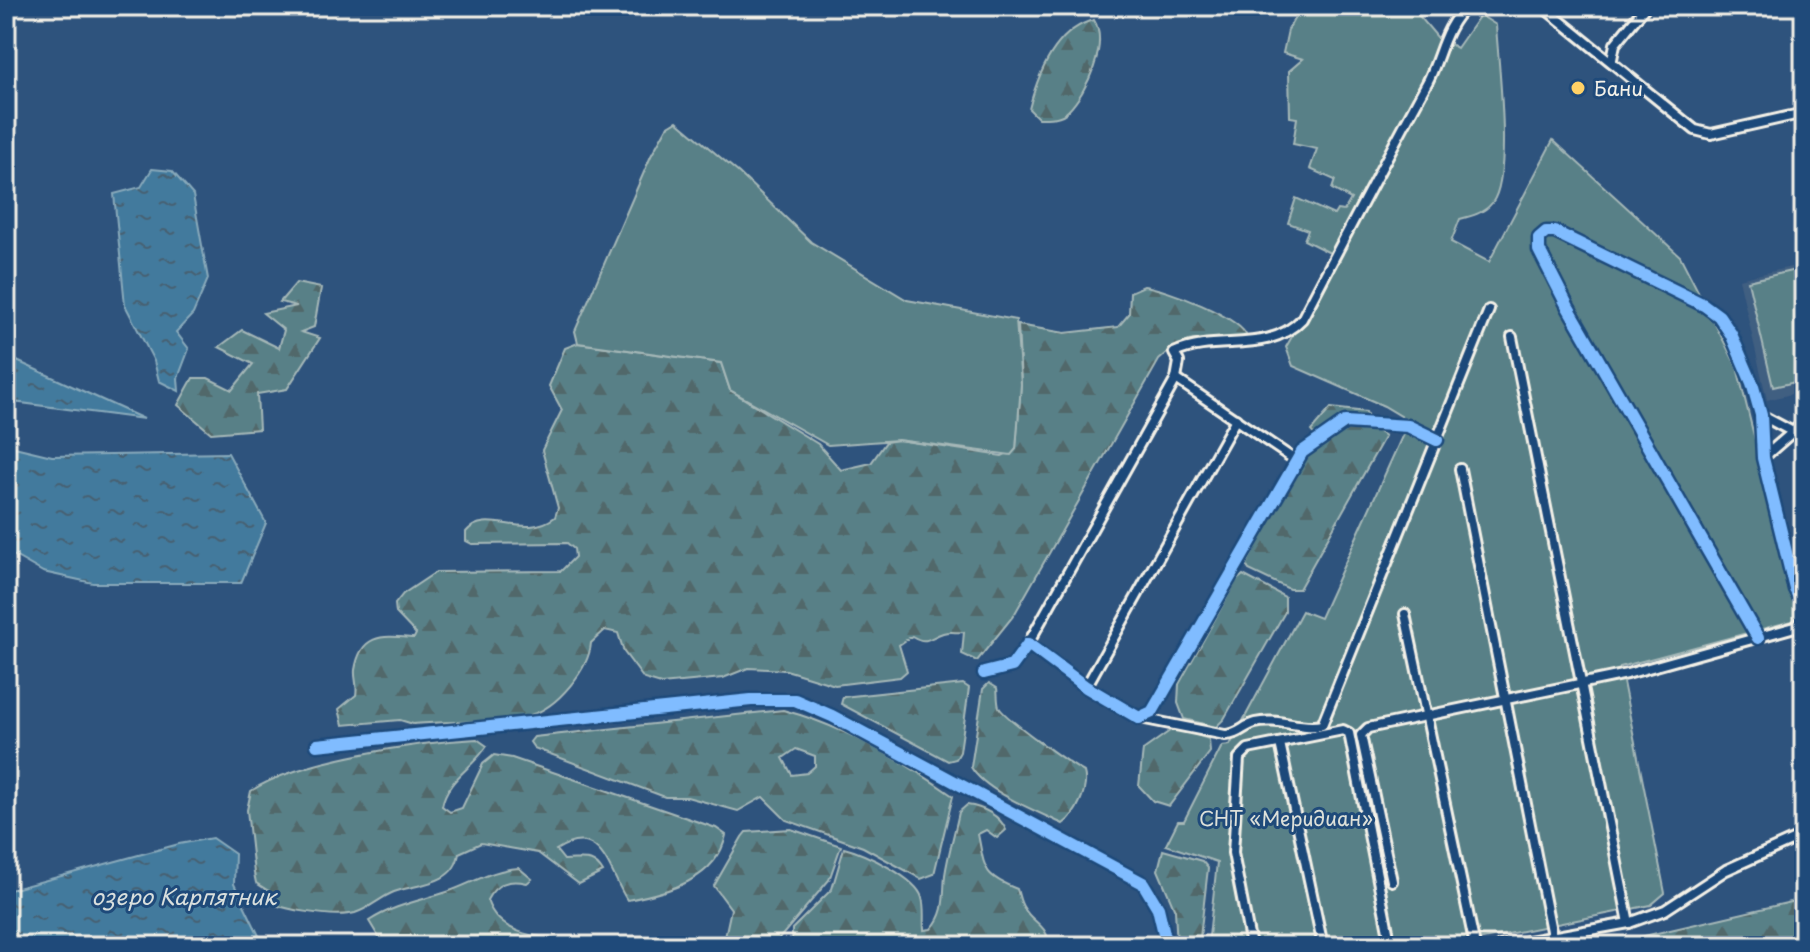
<svg xmlns="http://www.w3.org/2000/svg" width="1810" height="952" font-family="'Playpen Sans',sans-serif">
<defs>
<pattern id="forest-firs" width="22" height="20" patternUnits="userSpaceOnUse" patternTransform="scale(2)"><rect width="22" height="20" fill="#588087"/><path d="M5 1l3.5 6h-7zM16 11l3.5 6h-7z" fill="#51676a"/></pattern>
<pattern id="water-ripples" width="26" height="14" patternUnits="userSpaceOnUse" patternTransform="scale(2)"><rect width="26" height="14" fill="#427a9d"/><path d="M2 4q2-2 4 0t4 0M15 11q2-2 4 0t4 0" fill="none" stroke="#466172"/></pattern>
</defs>
<rect width="100%" height="100%" fill="#2e537d"/>
<filter id="ink" filterUnits="userSpaceOnUse"><feTurbulence type="fractalNoise" baseFrequency=".0125" numOctaves="2"/><feDisplacementMap in="SourceGraphic" scale="16" xChannelSelector="R" yChannelSelector="G"/><feConvolveMatrix kernelMatrix="1 2 1 2 8 2 1 2 1" color-interpolation-filters="sRGB"/></filter>
<g filter="url(#ink)">
<path fill="#415e81" d="M1804,264V391L1767,400L1739,279Z"/>
<g fill="url(#forest-firs)" stroke="#a6b8b8" stroke-width="2" fill-rule="evenodd">
<path d="M1094,20C1109,44 1087,92 1068,111C1060,119 1048,118 1038,118L1029,109C1038,74 1056,29 1094,20Z"/>
<path d="M296,283L321,288L314,327L301,332L320,338L287,389L257,394L259,429L211,433L178,405L193,378H208L232,390L253,364L219,347L242,330L279,348L284,330L263,313L297,306L280,302Z"/>
<path d="M1144,286C1166,289 1241,317 1247,337C1210,346 1195,326 1159,360L1014,615L977,661L962,654L964,632C958,633 949,631 943,633C928,638 927,645 912,636L899,645L907,671L900,677L835,685L786,670L748,668L723,678L661,684L644,679L624,652L618,633L605,630L591,643C589,669 557,708 530,715C499,723 447,721 413,724L400,720L343,725L339,709L356,695C358,685 354,678 355,670C361,632 384,636 414,638L416,634L396,613L395,604L403,594L436,572L561,571L575,557L574,549L567,543L472,544L466,541V532C487,507 524,541 555,517L558,508L542,450L562,410L549,386L565,348L578,343L721,363L730,390L818,444L841,470L871,463L886,442L898,440L1002,456L1016,449L1021,384L1018,325L1065,333L1118,327L1129,314L1130,292Z"/>
<path d="M1331,408L1366,412L1368,417H1343L1316,437L1311,431Z"/>
<path d="M1344,429L1377,431L1385,436L1299,589H1289L1249,570L1246,565L1295,473L1312,451Z"/>
<path d="M1243,575L1285,597V612L1224,719L1216,727L1184,719L1178,703L1179,684L1236,581Z"/>
<path d="M989,683L997,688C998,694 997,701 999,707C1003,717 1071,765 1084,772C1089,789 1076,815 1063,824C1038,812 984,791 971,767L983,689Z"/>
<path d="M963,684L969,688L960,752L956,759L948,761L841,704L843,697Z"/>
<path d="M783,710C844,726 902,760 953,796L934,874L921,879L863,847L786,820L763,797L738,811L687,797H665L534,748L530,742L534,737ZM796,749L815,756V766L807,773L792,775L783,758Z"/>
<path d="M1174,728L1209,739L1210,752L1169,806L1153,801L1139,786L1143,750Z"/>
<path d="M477,739L487,746C473,768 447,779 442,806L450,812L462,808L483,764L494,755L512,758L716,828L726,835C717,880 666,893 627,900C609,873 602,821 556,850L564,860C583,860 593,855 603,872L579,884L538,853L481,843L459,853C455,885 417,884 394,892C381,897 369,909 355,913C335,918 273,910 258,896L270,892L256,883L254,873L247,810L251,791C297,760 420,742 477,739Z"/>
<path d="M967,805C982,807 1000,815 1006,830L997,838L986,830L978,834C985,869 982,875 1017,889C1019,895 1020,903 1024,908C1032,923 1050,926 1048,946H782L792,942V929L832,889L844,848C864,853 917,878 922,898C925,908 923,919 924,930L931,929C946,913 943,895 945,875C948,854 955,832 959,812Z"/>
<path d="M791,829L841,846L829,880L773,946H723L731,909L714,886L742,837L746,832Z"/>
<path d="M1163,850L1202,861L1208,868L1199,946H1177L1175,910L1158,870Z"/>
<path d="M519,868L532,879L527,883C508,879 496,883 487,900C501,943 557,938 595,940L599,946H384L369,921C394,905 419,901 447,892C471,884 493,869 519,868Z"/>
<path d="M1804,899V946H1601Z"/>
</g>
<g fill="#588087" stroke="#a6b8b8" stroke-width="2">
<path d="M1301,6H1411L1437,37L1457,48L1480,15L1496,25C1498,62 1513,176 1492,203C1484,213 1472,216 1460,219L1451,242L1489,262L1553,140L1680,256L1737,367L1798,614L1796,620L1620,667L1665,893L1651,905L1448,946H1208L1217,862L1166,845L1178,821H1184L1222,746L1230,745L1302,611L1320,618L1409,421L1384,406L1293,366L1286,347L1338,257L1304,240L1308,230L1288,223L1296,198L1334,215L1337,210L1344,211L1351,199L1332,189L1335,180L1310,169L1317,149L1293,144L1297,118L1290,117L1289,71L1303,59L1283,53L1288,30Z"/>
<path d="M677,121L739,173L811,242L907,300L1016,320L1021,384L1016,449L1011,455L898,440L828,445L730,390L721,363L578,343L575,331L651,156L667,127Z"/>
<path d="M1804,268V380L1773,387L1748,281Z"/>
</g>
<g fill="url(#water-ripples)" stroke="#89aabb" stroke-width="2">
<path d="M152,169L172,171L193,195L208,279L193,314L176,332L189,349L178,378L179,391L159,381L154,361L125,305L114,194L141,187Z"/>
<path d="M6,356L144,419L6,401Z"/>
<path d="M6,445L52,456L228,453L266,523L241,583H93L43,572L6,551Z"/>
<path d="M212,838L235,854L234,884L264,946H6V891L179,844Z"/>
</g>
<g fill="none" stroke-linecap="round" stroke-linejoin="round">
<g stroke="#f4f1e8" stroke-width="14">
<g id="minor">
<path d="M1542,6L1695,130L1711,134L1804,113"/>
<path d="M1612,59L1615,44L1646,6"/>
<path d="M1512,337L1629,923"/>
<path d="M1176,379L1179,362L1174,353C1217,333 1267,356 1302,319C1344,239 1385,160 1428,81C1441,55 1444,26 1467,6"/>
<path d="M1761,415L1791,431"/>
<path d="M1763,458L1804,422"/>
<path d="M1460,469L1552,936"/>
<path d="M1405,614L1475,946"/>
<path d="M1758,638L1568,307L1539,250V238L1546,232H1555L1704,305L1719,316L1731,334L1752,383L1761,415L1763,458L1795,589L1804,607"/>
<path d="M1028,644L1176,379L1295,460"/>
<path d="M984,673L1012,666L1028,644L1086,687L1139,718L1152,712L1302,452L1345,422L1408,426L1437,440"/>
<path d="M1086,687L1236,419"/>
<path d="M1140,718L1225,735C1239,735 1243,726 1255,723C1278,717 1300,730 1322,725L1489,310"/>
<path d="M1280,743L1323,946"/>
<path d="M317,745L751,700H795L832,716L1143,883L1158,908L1167,946"/>
<path d="M1392,881L1361,735L1368,728L1627,674L1795,627L1804,619"/>
<path d="M1251,946L1233,853L1239,758L1248,749L1343,730L1349,733L1391,946"/>
<path d="M1500,946L1629,923L1665,910L1726,870L1804,835"/>
</g>
</g>
<use href="#minor" stroke="#1f4a7a" stroke-width="8"/>
<g stroke="#1f4a7a" stroke-width="17">
<g id="cycleway">
<path d="M1758,638L1568,307L1539,250V238L1546,232H1555L1704,305L1719,316L1731,334L1752,383L1761,415L1763,458L1795,589L1804,607"/>
<path d="M984,673L1012,666L1028,644L1086,687L1139,718L1152,712L1302,452L1345,422L1408,426L1437,440"/>
<path d="M317,745L751,700H795L832,716L1143,883L1158,908L1167,946"/>
</g>
</g>
<use href="#cycleway" stroke="#80bcff" stroke-width="12"/>
</g>
</g>
<circle fill="#ffd166" stroke="#1f4a7a" stroke-width="3" cx="1578" cy="88" r="8"/>
<g text-anchor="middle" dominant-baseline="central" stroke-width="6" stroke-linejoin="round" paint-order="stroke">
<g font-size="20" fill="#f4f1e8" stroke="#1f4a7a" text-anchor="start">
<text x="1594" y="88">Бани</text>
</g>
<g font-size="20" fill="#dde0d9" stroke="#1f4a7a">
<text x="1286" y="818">СНТ «Меридиан»</text>
</g>
<g font-size="22" font-style="italic" fill="#d9dfdd" stroke="#1f4a7a">
<text x="184" y="895">озеро Карпятник</text>
</g>
</g>
<rect width="1810" height="952" fill="none" stroke="#1f4a7a" stroke-width="32"/>
<rect x="16" y="16" width="1778" height="920" fill="none" stroke="#f4f1e8" stroke-width="3" filter="url(#ink)"/>
</svg>
